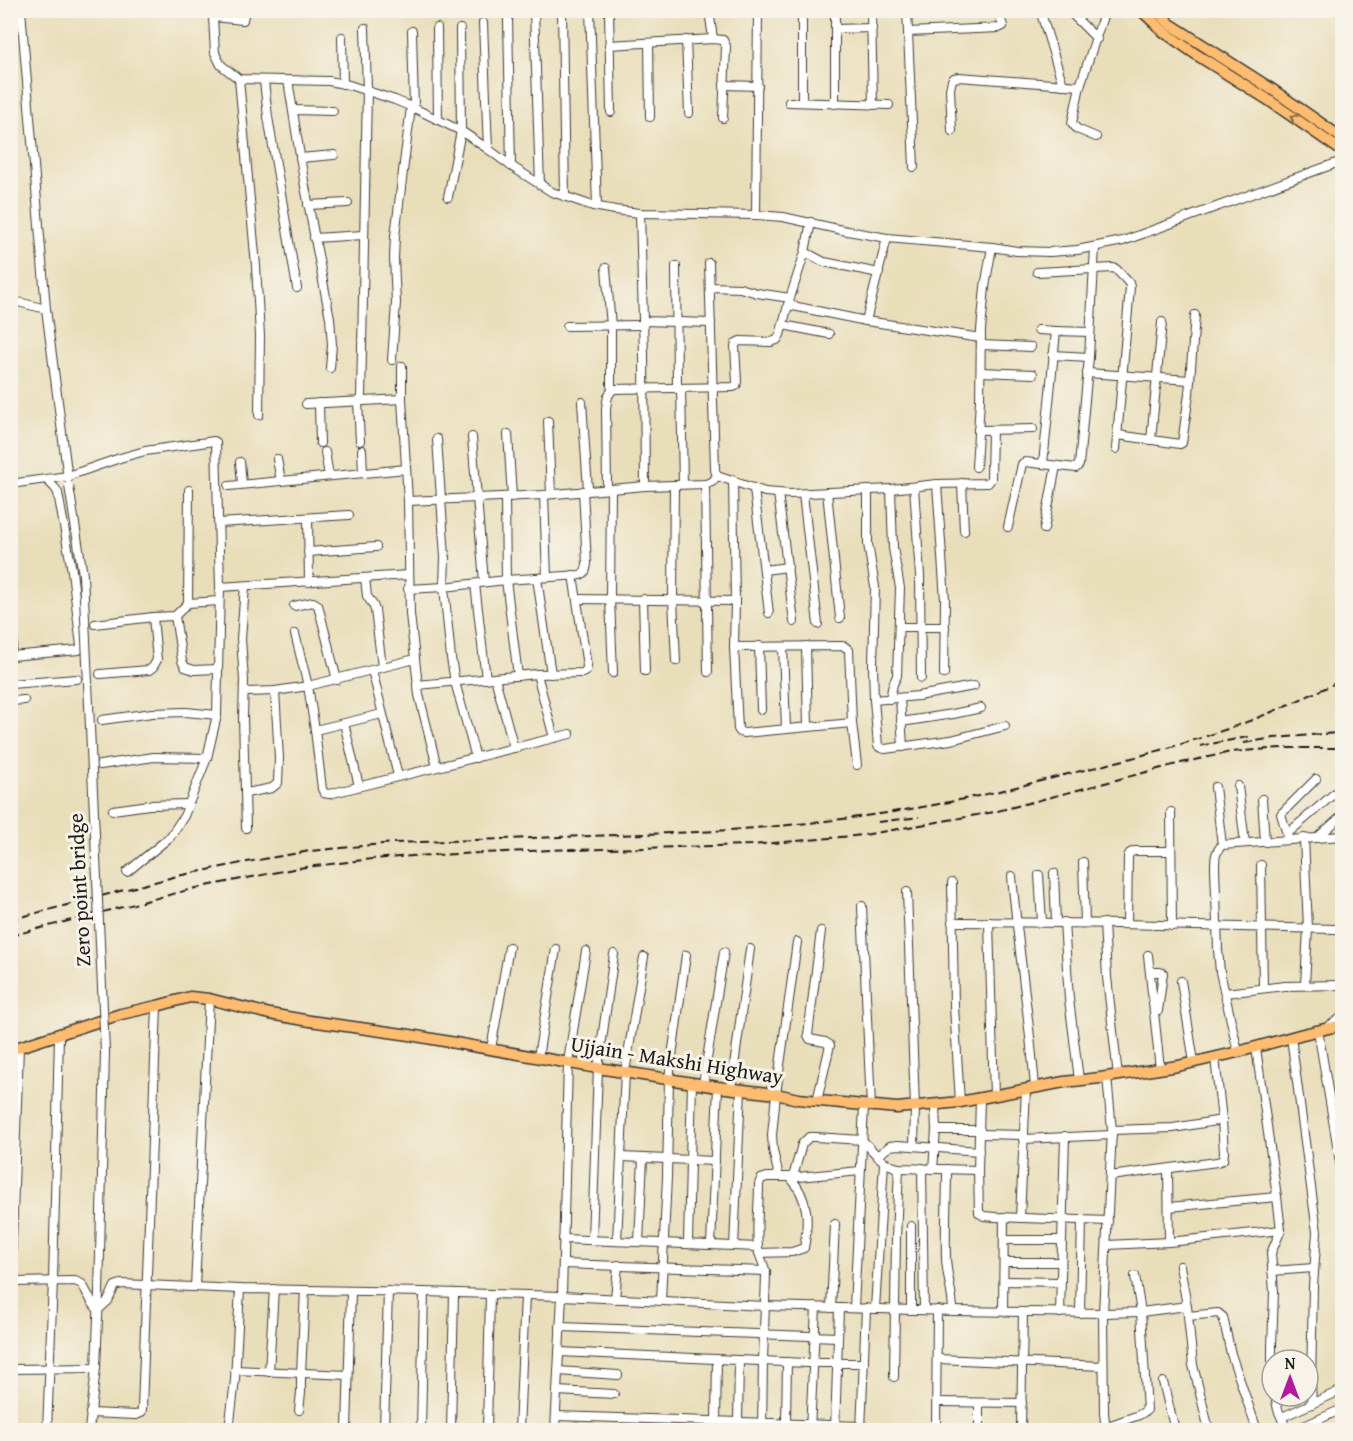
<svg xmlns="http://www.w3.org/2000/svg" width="1353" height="1441" font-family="'Gentium Book Plus',serif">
<rect width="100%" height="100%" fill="#f7f3e8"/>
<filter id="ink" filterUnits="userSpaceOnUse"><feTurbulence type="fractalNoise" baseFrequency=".0167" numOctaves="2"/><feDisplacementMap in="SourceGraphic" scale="12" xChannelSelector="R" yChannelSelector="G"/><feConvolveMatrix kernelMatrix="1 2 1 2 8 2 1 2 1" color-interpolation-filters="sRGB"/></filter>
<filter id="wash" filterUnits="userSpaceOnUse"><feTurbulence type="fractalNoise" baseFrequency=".008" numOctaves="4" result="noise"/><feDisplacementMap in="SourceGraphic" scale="24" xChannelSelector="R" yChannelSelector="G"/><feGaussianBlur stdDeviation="1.35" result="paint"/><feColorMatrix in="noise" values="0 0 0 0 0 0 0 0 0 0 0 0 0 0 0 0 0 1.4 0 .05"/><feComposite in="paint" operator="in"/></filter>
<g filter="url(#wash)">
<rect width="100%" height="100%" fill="#e9deba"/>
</g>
<g filter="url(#ink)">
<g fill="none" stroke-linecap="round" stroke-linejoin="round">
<g stroke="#3b3934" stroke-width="10">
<g id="minor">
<path d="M21,10L46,309"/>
<path d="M212,10L213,17L243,20L245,10"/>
<path d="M534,10L540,185"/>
<path d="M562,10L565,197"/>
<path d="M590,10L597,206"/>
<path d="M609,10L611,112"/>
<path d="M709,10L713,39"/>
<path d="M802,10V102"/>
<path d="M835,10V104"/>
<path d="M871,10L873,105"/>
<path d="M907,10L914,167"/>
<path d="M1040,10L1063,85"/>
<path d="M1068,10L1097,39"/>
<path d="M213,17L215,53L221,65L239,79L329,81L349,85L395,100L414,108L461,131L488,149L511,166L552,192L593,206L615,210L640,213L756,215L783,217L842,230L887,238L992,247L1017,251L1050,252L1077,250L1123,241L1342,161"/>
<path d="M483,23L488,149"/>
<path d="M437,28L438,120"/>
<path d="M835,29L872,28"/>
<path d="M412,31L414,108"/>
<path d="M908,32L999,28L1003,26L998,10"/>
<path d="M342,37L343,84"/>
<path d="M686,40L689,113"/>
<path d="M649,43L650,117"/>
<path d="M609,45L713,39L723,40L726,46L723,118"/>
<path d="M239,79L256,266L260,336L259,415"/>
<path d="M288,80L304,181L330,318L332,345L330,368"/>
<path d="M264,81L268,117L297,288"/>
<path d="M724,85L758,86"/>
<path d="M1080,86L1072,123L1077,129L1096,137"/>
<path d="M789,102L889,105"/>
<path d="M293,110L333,111"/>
<path d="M952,131L950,89L952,80L954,78L959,77L1080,86L1105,10"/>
<path d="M300,158L334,155"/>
<path d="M511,166L508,19C510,11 517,11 524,10"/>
<path d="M448,197L461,131L460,29"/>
<path d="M308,205L348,203"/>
<path d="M640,213L644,355L645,486"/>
<path d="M756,215L758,10"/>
<path d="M314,238L363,235"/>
<path d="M805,252L824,262L879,273"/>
<path d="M709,263L715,470L717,476L765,492L790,494L891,489L937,484L988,483L991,479L992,430"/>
<path d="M676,266L677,389"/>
<path d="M606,268L611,326V386L613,389L733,387L736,386L737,382L735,346L736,343L740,341L771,342L777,340L780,335L790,298L805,252L811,222"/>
<path d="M1037,272L1113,268L1116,269L1129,283L1130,287L1116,449"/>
<path d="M710,287L740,288L757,293L790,298"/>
<path d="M10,300L46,309L68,479"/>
<path d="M788,305L866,321L981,338"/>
<path d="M643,321L711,323"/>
<path d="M866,321L887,238"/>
<path d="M783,325L829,334"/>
<path d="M567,326L643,325"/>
<path d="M1038,330L1056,331"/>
<path d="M981,345L1031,347"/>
<path d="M1053,355L1089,357"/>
<path d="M392,360L396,303L394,258L395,236L411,107"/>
<path d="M402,366V399L408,501L410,614L419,695L437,767"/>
<path d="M981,372L1033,374"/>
<path d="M1087,373L1190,380"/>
<path d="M681,388L683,484"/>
<path d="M361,400L367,90L365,28"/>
<path d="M358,401L360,441"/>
<path d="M582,402L588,490"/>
<path d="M319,403L320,443"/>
<path d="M306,404L402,399"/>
<path d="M548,421L551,494"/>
<path d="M978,430L1033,429"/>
<path d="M508,434L512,497"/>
<path d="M1118,435L1180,444L1182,443L1189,394L1195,315"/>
<path d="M472,437L484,582"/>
<path d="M437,439L445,557L444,587L451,658L455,682L476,758"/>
<path d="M1151,440L1162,322"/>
<path d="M362,450L363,473"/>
<path d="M325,452L329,476"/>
<path d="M277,459L281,481"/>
<path d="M240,462L242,484"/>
<path d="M1043,464L1056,331L1090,332"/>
<path d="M976,467L980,400L981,330L985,287L992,247"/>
<path d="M733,480L735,601L734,647L738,729L740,732L744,733L852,723"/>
<path d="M962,483L964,531"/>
<path d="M10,484L68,476L120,458L145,451L214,441L216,442L220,587L217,715L207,758L184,816L170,837L127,872"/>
<path d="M705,484L708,672"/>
<path d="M937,484L945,600L944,674"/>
<path d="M674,485L673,600L676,661"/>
<path d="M229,486L406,469"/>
<path d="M914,487L920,576L921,678"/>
<path d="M607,489L606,408L608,396L613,389"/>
<path d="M611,489L610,599L613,673"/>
<path d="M754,489L769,613"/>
<path d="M189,490L188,603L219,601"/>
<path d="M868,490V544L875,587L873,665L874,700L878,746L881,748L885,749L951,740L1005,726"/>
<path d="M827,492L840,618"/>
<path d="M778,493L794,622"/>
<path d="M803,494L818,624"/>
<path d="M544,495L547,577"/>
<path d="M505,497L506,580L518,676"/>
<path d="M408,501L544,495L645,486L705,484L712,482L717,476"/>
<path d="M308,518L309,582"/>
<path d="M219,523L349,515"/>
<path d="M1008,527L1022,464L1025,462L1076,468L1079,465L1089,357L1095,247"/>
<path d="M1044,529L1056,466"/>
<path d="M308,552L376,547"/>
<path d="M764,570L788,567"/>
<path d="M365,578L367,596L373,605L375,610L382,667"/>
<path d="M537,578L551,674"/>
<path d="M475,584L486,679"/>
<path d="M245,586L241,639L244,680L243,718L246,828"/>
<path d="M220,587L409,575"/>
<path d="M408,589L444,587L506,580L580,575C586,573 586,570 587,564L583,491"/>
<path d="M577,599L735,601"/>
<path d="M643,599L645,671"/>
<path d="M294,606L313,602L318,605L337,680"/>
<path d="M175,616L182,661L185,667L194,670L218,669"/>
<path d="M10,619L13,643L10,656"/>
<path d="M95,624L153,617L175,616L188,603"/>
<path d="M899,627H945"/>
<path d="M295,634L308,686L315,730L322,789L324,793L329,794L570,734"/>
<path d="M759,646L761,710"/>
<path d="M806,646L808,726"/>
<path d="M734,647L844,646L849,650L852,723L857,765"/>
<path d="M783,647L786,729"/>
<path d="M11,656L79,650L81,646L72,571L58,493L55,488L46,479"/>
<path d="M372,670L398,776"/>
<path d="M100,674L149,670L153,667L157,660L153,617"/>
<path d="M537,674L554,738"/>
<path d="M495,678L514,748"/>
<path d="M10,684L77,679"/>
<path d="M417,685L537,674L582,673L586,671L587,666L573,575"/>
<path d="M244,692L275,691L308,686L415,659"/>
<path d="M900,698L903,747"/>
<path d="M890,699L893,684L897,676L900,588L893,548L891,489"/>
<path d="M874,700L918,696L974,686"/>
<path d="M10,701L24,700"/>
<path d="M102,720L152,713L186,712L217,715"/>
<path d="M901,722L953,714L981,708"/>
<path d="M344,723L359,786"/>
<path d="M315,730L382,714"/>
<path d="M100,765L154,757L207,758"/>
<path d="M1238,786L1245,843"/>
<path d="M1215,787L1222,845"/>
<path d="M246,793L272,788L278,783L279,758L275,691"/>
<path d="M1262,799L1265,842"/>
<path d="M113,810L149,805L189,804"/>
<path d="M1171,812L1172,926"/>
<path d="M1287,834L1342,787"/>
<path d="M1318,837L1342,816"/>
<path d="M1304,838L1308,928L1305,985"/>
<path d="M1288,840L1287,834L1281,814L1316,779"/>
<path d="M1083,862L1085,923"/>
<path d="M1261,865L1263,988"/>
<path d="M1054,873L1056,922"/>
<path d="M1039,875L1042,922"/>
<path d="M1012,876C1018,946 1029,1016 1035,1087"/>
<path d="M952,883L954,1006L960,1102"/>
<path d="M907,892L915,1107L914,1146"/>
<path d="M862,906L871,1107"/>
<path d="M952,922C1082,922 1212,927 1342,929"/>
<path d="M989,922L994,1096"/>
<path d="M1064,922L1069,999L1079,1080"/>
<path d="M1104,923L1107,977L1118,1076"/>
<path d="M1127,924L1128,856L1130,853L1134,851H1171"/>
<path d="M1148,955L1160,1069"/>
<path d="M1150,972H1160L1163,973L1158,1011"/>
<path d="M1181,981L1194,1062"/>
<path d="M1225,993L1285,986L1342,985"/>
<path d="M1326,1028L1342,1017"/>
<path d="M1318,1030L1342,1174"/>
<path d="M1291,1037L1317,1232L1313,1286L1311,1385L1312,1404"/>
<path d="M1256,1048L1277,1197L1281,1230L1271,1253L1274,1292L1272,1346V1383"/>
<path d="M491,1049L509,947"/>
<path d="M1238,1052L1220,972L1218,950L1215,868C1215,858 1215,852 1222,845L1342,836"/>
<path d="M538,1057L556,949"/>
<path d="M703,1084L724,952"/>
<path d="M731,1088L750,949"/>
<path d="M980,1099L978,1170L979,1213L984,1216L995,1217L1108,1221"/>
<path d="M817,1101L830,1045L825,1042L810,1039L808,1035L821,931"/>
<path d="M936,1130H980"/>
<path d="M1112,1130L1173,1128L1222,1120"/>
<path d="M980,1134L1024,1135"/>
<path d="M1023,1139L1112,1135"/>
<path d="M877,1156L890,1146L898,1145L979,1151"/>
<path d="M621,1157L715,1161"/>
<path d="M922,1168L924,1310"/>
<path d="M933,1169L936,1130L935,1105"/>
<path d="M947,1169C947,1199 945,1229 946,1259C947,1277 953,1294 953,1311"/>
<path d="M1168,1169L1169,1242"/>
<path d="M1110,1176L1217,1162L1223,1160L1224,1153L1222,1120L1215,1058"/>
<path d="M779,1177L773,1150L772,1135L776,1094L797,942"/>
<path d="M793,1177L802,1144L809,1137H815L862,1140C874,1151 882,1165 899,1168L978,1170"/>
<path d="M1169,1207L1277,1197"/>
<path d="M1020,1218L1026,1089"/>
<path d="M911,1226V1310"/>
<path d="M563,1239L758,1247"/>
<path d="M592,1240L598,1068L614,954"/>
<path d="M1004,1240H1062"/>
<path d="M617,1241L625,1072L644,957"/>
<path d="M639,1242L643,1158"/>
<path d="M688,1243L692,1082"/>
<path d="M711,1245L718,1087"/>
<path d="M1107,1245L1169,1242L1281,1230"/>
<path d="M734,1246L741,1089"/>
<path d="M759,1253L792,1252L804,1248C809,1220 809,1199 790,1177"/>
<path d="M1004,1262H1061"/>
<path d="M563,1264L766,1271"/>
<path d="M1180,1266L1187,1306L1193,1365L1209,1430"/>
<path d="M1272,1271L1314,1268"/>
<path d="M1004,1281L1060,1282"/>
<path d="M10,1282L75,1281L82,1284L92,1302L98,1310L108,1301L115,1286L121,1284L240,1289L424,1292L562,1296L765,1306L953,1311L1103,1313L1141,1312L1187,1306"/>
<path d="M195,1287L209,999"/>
<path d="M10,1297L19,1047"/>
<path d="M615,1299L618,1265"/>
<path d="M661,1301L667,1177L669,1078L686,955"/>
<path d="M831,1308L835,1224"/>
<path d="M854,1308L864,1106"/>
<path d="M875,1309L884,1163"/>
<path d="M1003,1311L1004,1217"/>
<path d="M1060,1313L1065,1136"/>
<path d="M1080,1313L1082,1220"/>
<path d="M1188,1316L1218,1313L1223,1317L1231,1354L1257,1430"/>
<path d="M560,1327L838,1337"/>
<path d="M559,1352L807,1363H864"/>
<path d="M938,1359L1103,1366"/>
<path d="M10,1369L96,1368"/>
<path d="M235,1370L348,1375"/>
<path d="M558,1371L618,1375"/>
<path d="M269,1372L274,1289"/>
<path d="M894,1377L896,1238L899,1168"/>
<path d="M1163,1382L1175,1430"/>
<path d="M557,1391L614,1394"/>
<path d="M1275,1396L1278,1410L1287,1430"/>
<path d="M937,1402L1022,1403"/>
<path d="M299,1410L301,1393V1374L305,1290"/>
<path d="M90,1413L136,1415L141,1413L142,1409L157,1006"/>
<path d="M556,1416L861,1426"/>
<path d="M1282,1417L1342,1390"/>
<path d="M716,1420L717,1359"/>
<path d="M738,1422L739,1360"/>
<path d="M786,1424L787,1362"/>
<path d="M1105,1427L1139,1415L1147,1410L1141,1312L1135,1276"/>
<path d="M47,1430L53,1281L59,1035"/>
<path d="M89,1430L96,1368L99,1293"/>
<path d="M229,1430L235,1380L240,1289"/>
<path d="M347,1430L351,1291"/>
<path d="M384,1430L388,1291"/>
<path d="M421,1430L424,1292"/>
<path d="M451,1430L454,1293"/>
<path d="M487,1430L490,1294"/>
<path d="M519,1430L525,1296"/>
<path d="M555,1430L562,1296L568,1062L586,951"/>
<path d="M762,1430L763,1361L766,1275C765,1265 759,1257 758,1247C756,1227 759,1205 759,1184L761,1179L767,1177H798L860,1171"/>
<path d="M810,1430L816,1307"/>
<path d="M835,1430L839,1308"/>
<path d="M861,1430L866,1308"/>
<path d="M936,1430L937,1310"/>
<path d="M979,1430V1403"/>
<path d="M1021,1430L1023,1312"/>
<path d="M1106,1430L1104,1413L1103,1313L1112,1130L1107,1077"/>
<path d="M1295,1430L1342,1409"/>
</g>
</g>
<g stroke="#3b3934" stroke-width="13">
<g id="major">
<path d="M1141,10L1164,32L1197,55L1267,99L1342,151"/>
<path d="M1156,10L1170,24L1273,90L1342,138"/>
<path d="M10,1050L121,1014L157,1006L190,997L209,999L270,1014L310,1021L410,1035L598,1068L718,1087L776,1094L798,1099L897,1108L960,1102L1064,1082L1100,1078L1178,1066L1238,1052L1303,1034L1342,1025"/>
</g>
</g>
<use href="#minor" stroke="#fff" stroke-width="8"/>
<use href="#major" stroke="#fdbc6f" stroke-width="10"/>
<g stroke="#1c1c1c" stroke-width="2" stroke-dasharray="9 4.5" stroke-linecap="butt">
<path d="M1244,743L1274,738L1337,733"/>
<path d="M1200,746L1253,736"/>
<path d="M878,822L919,817"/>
<path d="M568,850L751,845L864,835L994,812L1181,763L1231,752L1281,748H1342"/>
<path d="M10,920L177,876L247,862L310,851L393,843L699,832C779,827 860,819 939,804C982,796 1025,785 1068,774C1122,761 1177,747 1230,728C1268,715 1306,697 1342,680"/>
<path d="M10,936L196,888L298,868L372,859L412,856L575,849"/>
</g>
<g stroke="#3b3934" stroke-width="10" stroke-linecap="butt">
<path id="minor-bridge" d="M69,486L83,575L105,1052L99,1293"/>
</g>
<use href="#minor-bridge" stroke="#fff" stroke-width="8"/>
</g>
<defs><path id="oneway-chevron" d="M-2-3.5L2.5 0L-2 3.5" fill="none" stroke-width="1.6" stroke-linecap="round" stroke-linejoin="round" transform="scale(1.5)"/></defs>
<use stroke="#8c6c46" href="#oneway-chevron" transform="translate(1294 118) rotate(-145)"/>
</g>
<g text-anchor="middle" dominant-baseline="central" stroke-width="6" stroke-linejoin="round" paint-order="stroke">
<g font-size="21" fill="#1c1c1c" stroke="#f7f3e8">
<text transform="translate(79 890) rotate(-93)">Zero point bridge</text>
<text transform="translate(677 1060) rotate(9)">Ujjain - Makshi Highway</text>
</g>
</g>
<rect width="1353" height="1441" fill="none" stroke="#f7f3e8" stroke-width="36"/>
<g transform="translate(1290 1378)"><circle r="28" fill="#f7f3e8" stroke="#9f9d96" stroke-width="1.5"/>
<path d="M0-4.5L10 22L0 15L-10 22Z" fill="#b5179e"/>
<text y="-9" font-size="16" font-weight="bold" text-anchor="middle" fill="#1c1c1c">N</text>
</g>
</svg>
